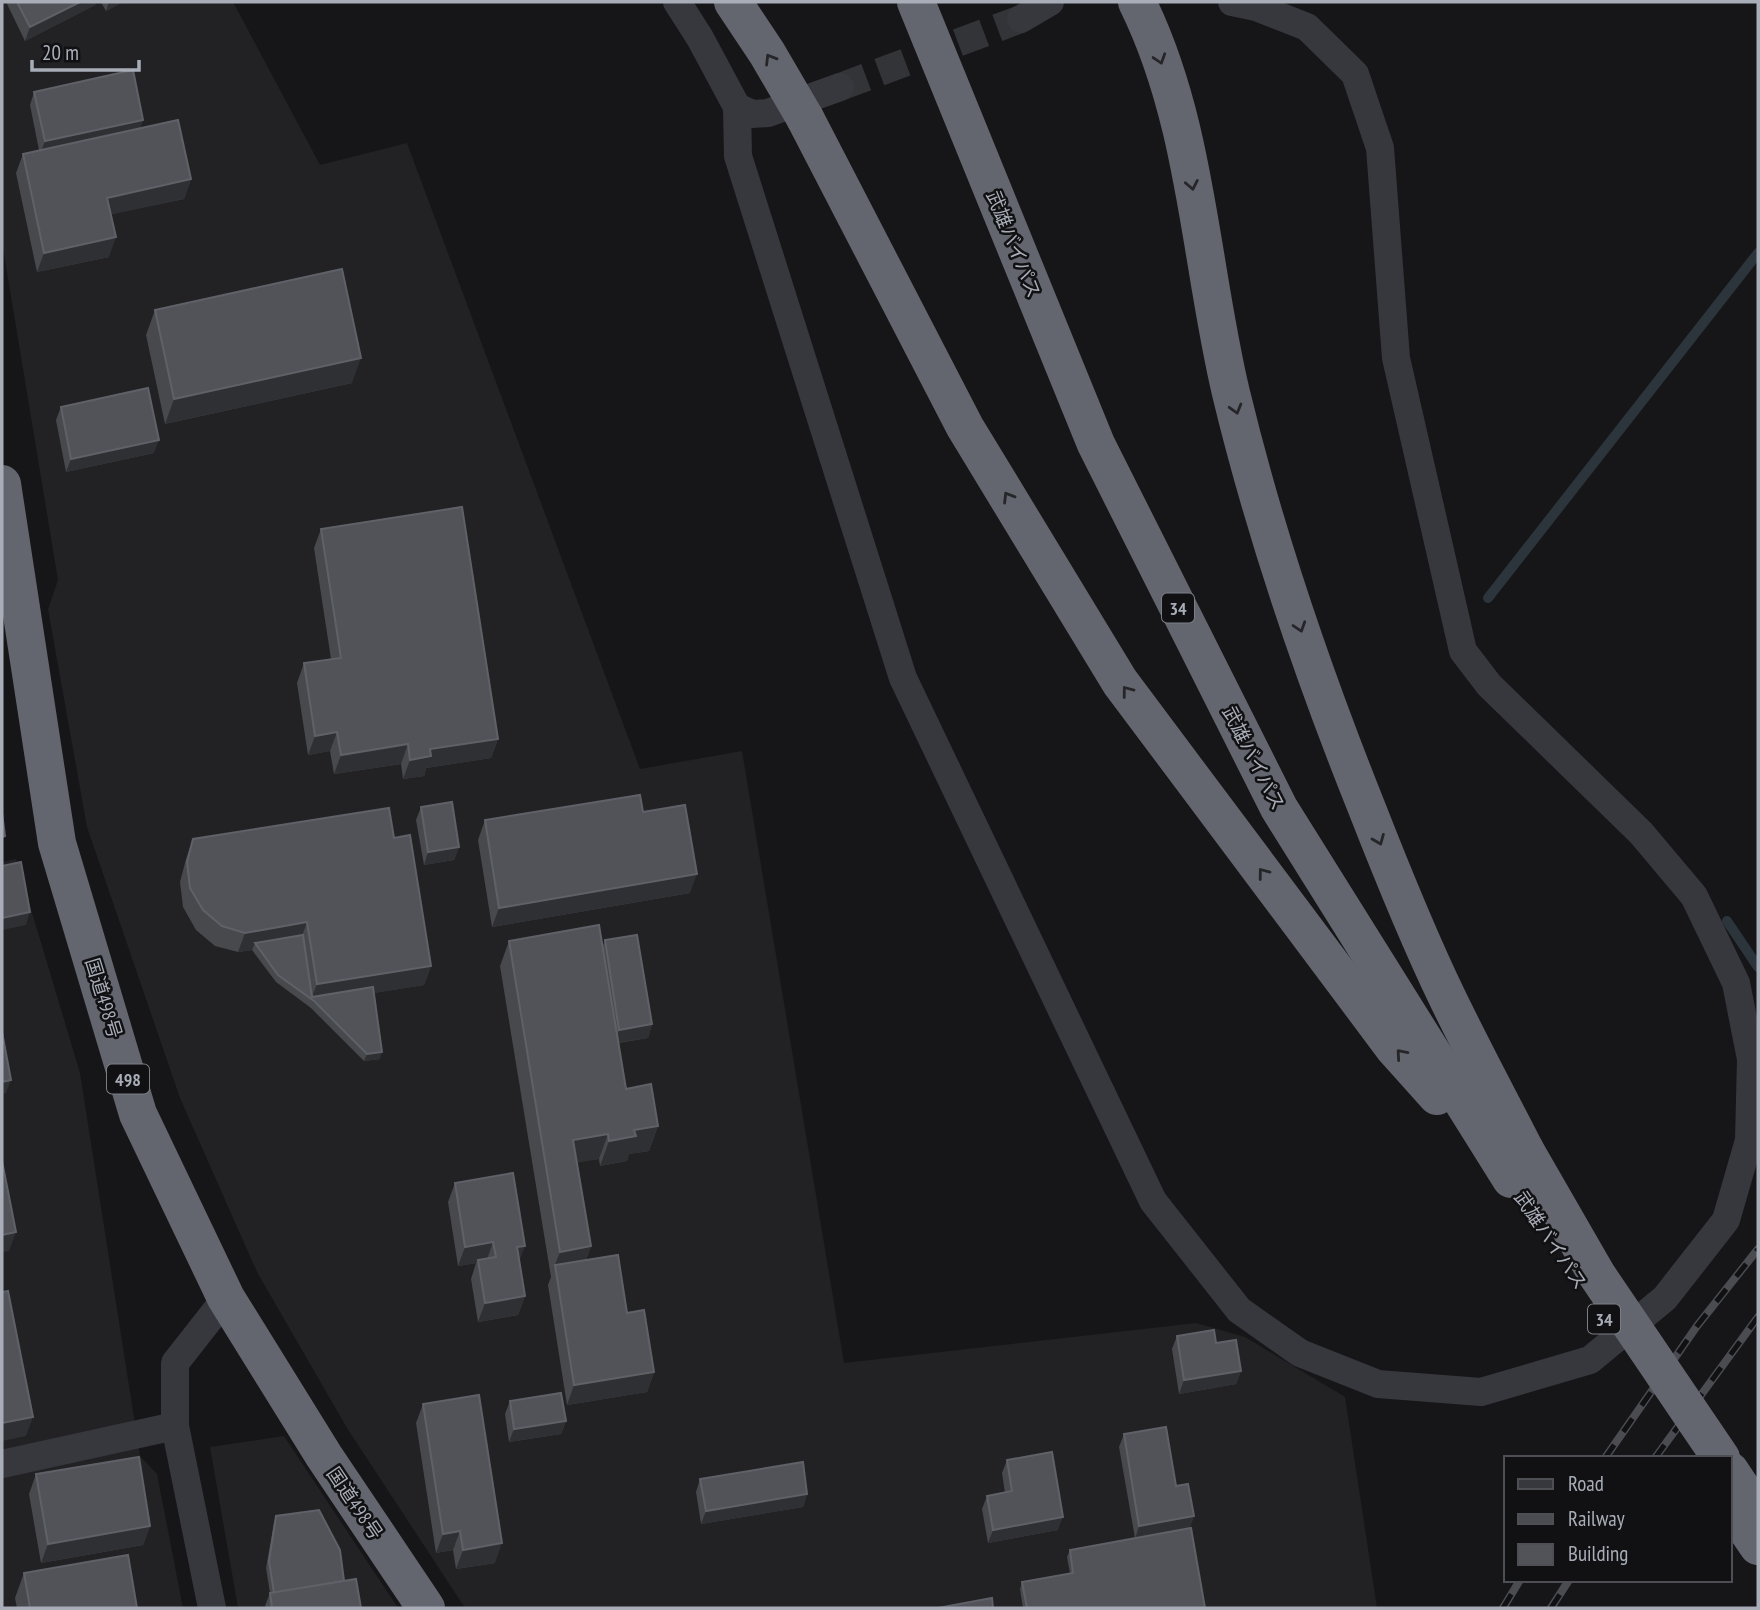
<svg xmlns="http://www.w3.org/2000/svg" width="1760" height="1610" font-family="'PT Sans Narrow','Noto Sans JP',sans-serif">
<rect width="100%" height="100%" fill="#161618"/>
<g fill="#222225">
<path d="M2,2H233L320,165L407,143L640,769L742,751L844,1363L1196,1323L1245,1337L1345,1397L1377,1608H465L347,1428L257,1272L180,1098L87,827L48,609L58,580L2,242Z"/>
<path d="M16,859L80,1073L140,1456L157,1474L183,1608H2V862Z"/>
<path d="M284,1436L398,1608H238L210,1447Z"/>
</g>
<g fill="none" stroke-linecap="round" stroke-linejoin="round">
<g stroke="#2c353c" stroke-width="10">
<path d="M1488,598L1758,253"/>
<path d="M1727,921L1758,967"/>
</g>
<path stroke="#333438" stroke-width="28" stroke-dasharray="28 14" stroke-linecap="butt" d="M840,87L1021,19"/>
<g stroke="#37383d" stroke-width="28">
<path d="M677,2L700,38L737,107L752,114L768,113L840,87"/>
<path d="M1021,19L1050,2"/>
<path d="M737,107L738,156L903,678L1153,1201L1239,1310L1300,1353L1378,1384L1481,1392L1590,1360L1665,1298L1726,1220L1749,1140L1751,1059L1736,983L1694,896L1641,833L1489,685L1463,651L1396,358L1380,148L1355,74L1307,27L1256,7L1232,2"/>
<path d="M2,1464L175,1426"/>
<path d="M212,1608L175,1426V1363L226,1298"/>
</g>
<g stroke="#63666e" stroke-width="38">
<path d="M916,2L1096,444L1279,808L1511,1179"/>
<path d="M1137,2C1197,123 1200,263 1231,393C1265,534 1312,671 1366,806C1391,870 1417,935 1447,997C1472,1049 1499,1099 1525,1150"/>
<path d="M805,118L965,427L1120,682L1394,1048L1437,1096"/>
<path d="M2,484L57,843L138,1114L226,1298L324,1456L426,1608"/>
<path d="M1730,1471L1758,1513"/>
<path d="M1730,1505L1758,1546"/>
</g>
<g stroke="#4a4c52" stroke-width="8">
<g id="rail">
<path d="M1605,1458L1697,1326L1758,1249"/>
<path d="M1655,1458L1758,1317"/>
<path d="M1503,1608L1520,1580"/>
<path d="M1551,1608L1569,1580"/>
</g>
</g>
<use href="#rail" stroke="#111113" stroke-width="5" stroke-dasharray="16" stroke-linecap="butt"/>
<g stroke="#63666e" stroke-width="38">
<path d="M733,2L767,53L805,118"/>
<path d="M1525,1150L1597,1275L1721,1458"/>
</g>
</g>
<g fill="#47494d">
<path d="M8,2H96L95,5L25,41L7,4Z"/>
<path d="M101,2H123L106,11Z"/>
<path d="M34,92L140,128L191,179L184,199L111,214L109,257L37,272L16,173L23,154L39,150L30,105Z"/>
<path d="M155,310L352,383L165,424L146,335Z"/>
<path d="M61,407L154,453L66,472L56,420Z"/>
<path d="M321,529L498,739L491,758L426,768L424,776L403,779L401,764L334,774L330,751L308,755L297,683L304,663L331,659L314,548Z"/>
<path d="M421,807L459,847L454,860L424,865L416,820Z"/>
<path d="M643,812L690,893L492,927L478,840L485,820Z"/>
<path d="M394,838L431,966L424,985L373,993L380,1059L364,1061L311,1008L276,982L252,950L238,952L215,946L196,930L183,907L180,882L186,859L193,839Z"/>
<path d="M605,940L652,1024L648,1038L618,1043L626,1089L658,1126L649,1151L629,1154L627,1161L600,1166L599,1159L577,1162L591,1246L586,1260L627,1313L654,1372L647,1392L567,1405L548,1285L551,1277L500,966L509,941L602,948Z"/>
<path d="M455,1183L519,1261L525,1296L518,1315L478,1322L471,1279L476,1263L458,1266L448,1202Z"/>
<path d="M1177,1336L1241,1371L1236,1384L1179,1394L1172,1349Z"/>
<path d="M510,1401L566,1421L561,1434L509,1442L505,1414Z"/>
<path d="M423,1404L495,1563L456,1569L453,1550L436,1553L416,1423Z"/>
<path d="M1124,1434L1176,1486L1194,1516L1189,1529L1205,1608H1023L1020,1589L1022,1582L1070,1573L1067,1557L1070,1550L1135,1538L1119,1447Z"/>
<path d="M1007,1460L1058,1530L988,1543L982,1509L987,1496L1005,1493L1002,1473Z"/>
<path d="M36,1474L150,1526L143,1545L41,1563L29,1494Z"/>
<path d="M700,1479L807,1494L803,1507L701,1524L696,1492Z"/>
<path d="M276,1516L344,1581L361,1608H266L265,1606L270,1593L266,1568L274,1523Z"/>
<path d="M24,1573L137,1608H17L15,1598Z"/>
</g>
<g fill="#2f3033">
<path d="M80,2H96L95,5L25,41L30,27Z"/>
<path d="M109,2H123L106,11Z"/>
<path d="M143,120L139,133L40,154L45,141Z"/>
<path d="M191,179L184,199L100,217L107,198Z"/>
<path d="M116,237L109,257L37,272L44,253Z"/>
<path d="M361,358L352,383L165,424L174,399Z"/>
<path d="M159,440L154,453L66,472L71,459Z"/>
<path d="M337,732L330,751L308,755L315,736Z"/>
<path d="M498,739L491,758L426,768L424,776L403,779L410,760L430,749Z"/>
<path d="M408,744L401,764L334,774L341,755Z"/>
<path d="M459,847L454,860L424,865L428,852Z"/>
<path d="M697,874L690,893L492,927L499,908Z"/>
<path d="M30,912L26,925L2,930V918Z"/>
<path d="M307,922L300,942L255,943L252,950L238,952L245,933Z"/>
<path d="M431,966L424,985L313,1003L314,1001L311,999L317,984Z"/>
<path d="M652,1024L648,1038L615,1043L619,1030Z"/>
<path d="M382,1052L380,1059L364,1061L367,1054Z"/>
<path d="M11,1080L6,1093L2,1094V1082Z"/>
<path d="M658,1126L649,1151L629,1154L627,1161L600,1166L609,1141L634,1130Z"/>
<path d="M608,1134L599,1159L564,1165L573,1140Z"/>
<path d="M16,1232L9,1251L2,1252V1235Z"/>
<path d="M493,1242L486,1262L478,1260L476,1263L458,1266L465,1247Z"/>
<path d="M525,1246L518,1265L517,1247Z"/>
<path d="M591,1246L582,1271L555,1265L550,1277L560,1252Z"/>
<path d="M525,1296L518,1315L478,1322L485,1303Z"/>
<path d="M1241,1371L1236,1384L1179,1394L1184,1380Z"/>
<path d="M654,1372L647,1392L567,1405L574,1385Z"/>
<path d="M33,1417L26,1436L2,1441V1423Z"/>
<path d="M566,1421L561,1434L509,1442L514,1429Z"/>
<path d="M807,1494L803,1507L701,1524L706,1511Z"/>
<path d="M1194,1516L1189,1529L1135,1539L1139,1526Z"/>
<path d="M1063,1517L1058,1530L988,1543L993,1530Z"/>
<path d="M150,1526L143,1545L41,1563L48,1544Z"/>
<path d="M460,1531L453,1550L436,1553L443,1534Z"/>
<path d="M502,1543L495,1563L456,1569L463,1550Z"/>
</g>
<g fill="#525359" stroke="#5f6168" stroke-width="2">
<path d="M17,2H80L30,27Z"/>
<path d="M133,70L143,120L45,141L34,92Z"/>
<path d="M178,120L191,179L107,198L116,237L44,253L23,154Z"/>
<path d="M342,269L361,358L174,399L155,310Z"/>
<path d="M148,388L159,440L71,459L61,407Z"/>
<path d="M462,507L498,739L430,749L431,756L410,760L408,744L341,755L337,732L315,736L304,663L341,658L321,529Z"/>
<path d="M640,795L643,812L685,805L697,874L499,908L485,820Z"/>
<path d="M452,802L459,847L428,852L421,807Z"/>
<path d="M389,808L394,838L410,835L431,966L317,984L307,922L245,933L222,926L203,910L190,888L187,862L193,839Z"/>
<path d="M2,813L5,836L2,837Z"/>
<path d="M21,862L30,912L2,918V866Z"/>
<path d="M599,925L626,1089L651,1084L658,1126L634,1130L636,1136L609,1141L608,1134L573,1140L591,1246L560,1252L509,941Z"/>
<path d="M303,935L312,997L373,987L382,1052L367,1054L314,1001L278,975L255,943Z"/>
<path d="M637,935L652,1024L619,1030L605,940Z"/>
<path d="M2,1032L11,1080L2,1082Z"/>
<path d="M2,1161L16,1232L2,1235Z"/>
<path d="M513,1173L525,1246L517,1247L525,1296L485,1303L478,1260L496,1257L493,1242L465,1247L455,1183Z"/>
<path d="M618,1255L627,1313L644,1310L654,1372L574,1385L555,1265Z"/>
<path d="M8,1291L33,1417L2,1423V1292Z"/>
<path d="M1214,1330L1216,1343L1236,1340L1241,1371L1184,1380L1177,1336Z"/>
<path d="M561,1393L566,1421L514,1429L510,1401Z"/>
<path d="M479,1395L502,1543L463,1550L460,1531L443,1534L423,1404Z"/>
<path d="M1166,1427L1176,1486L1188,1484L1194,1516L1139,1526L1124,1434Z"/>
<path d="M1052,1452L1063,1517L993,1530L987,1496L1012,1491L1007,1460Z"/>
<path d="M139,1457L150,1526L48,1544L36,1474Z"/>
<path d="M803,1462L807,1494L706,1511L700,1479Z"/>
<path d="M319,1510L340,1550L344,1581L274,1593L269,1561L276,1516Z"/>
<path d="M1191,1528L1205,1608H1027L1022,1582L1073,1573L1070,1550Z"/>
<path d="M128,1555L137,1608H30L24,1573Z"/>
<path d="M356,1579L361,1608H272L270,1593Z"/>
<path d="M992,1598L993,1608H938Z"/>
</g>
<defs><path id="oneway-chevron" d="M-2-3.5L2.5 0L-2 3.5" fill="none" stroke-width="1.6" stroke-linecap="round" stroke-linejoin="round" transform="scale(1.75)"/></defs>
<g stroke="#26262a">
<use href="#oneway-chevron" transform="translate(770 59) rotate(-121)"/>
<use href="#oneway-chevron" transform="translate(1160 59) rotate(72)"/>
<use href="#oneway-chevron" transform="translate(1192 185) rotate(79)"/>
<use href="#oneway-chevron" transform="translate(1236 409) rotate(74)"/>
<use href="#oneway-chevron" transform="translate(1008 497) rotate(-121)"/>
<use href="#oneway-chevron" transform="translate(1300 627) rotate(72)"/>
<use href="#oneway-chevron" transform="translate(1127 691) rotate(-127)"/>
<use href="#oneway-chevron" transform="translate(1379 840) rotate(68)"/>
<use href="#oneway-chevron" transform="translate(1263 873) rotate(-127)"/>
<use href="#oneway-chevron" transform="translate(1401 1054) rotate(-131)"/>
</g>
<g text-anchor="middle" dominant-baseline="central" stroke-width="5" stroke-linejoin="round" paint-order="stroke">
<g fill="#111113" stroke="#7b7e86" stroke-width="2">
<rect x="1162" y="593.5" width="32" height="29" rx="5"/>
<rect x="107" y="1064.5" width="42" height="29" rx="5"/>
<rect x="1588" y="1304.5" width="32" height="29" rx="5"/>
</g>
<g font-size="18" font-weight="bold" fill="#a8adb8">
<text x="1178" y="608">34</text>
<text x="128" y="1079">498</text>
<text x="1604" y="1319">34</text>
</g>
<g font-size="19" fill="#a8adb8" stroke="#111113">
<text transform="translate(1014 244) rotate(68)">武雄バイパス</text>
<text transform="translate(1254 758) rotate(63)">武雄バイパス</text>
<text transform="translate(104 998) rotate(73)">国道498号</text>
<text transform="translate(1551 1240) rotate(56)">武雄バイパス</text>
<text transform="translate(355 1503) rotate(56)">国道498号</text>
</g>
</g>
<rect width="1760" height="1610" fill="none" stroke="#a8adb8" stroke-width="7"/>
<rect x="1504" y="1456" width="228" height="126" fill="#111113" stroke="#4d4f55" stroke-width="2"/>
<rect x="1518" y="1479" width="35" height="10" fill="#37383d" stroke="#4d4f55" stroke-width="2"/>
<text x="1568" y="1491" font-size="21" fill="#a8adb8">Road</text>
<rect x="1518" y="1514" width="35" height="10" fill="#4a4c52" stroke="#4d4f55" stroke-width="2"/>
<text x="1568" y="1526" font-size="21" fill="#a8adb8">Railway</text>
<rect x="1518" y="1544" width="35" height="21" fill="#525359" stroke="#4d4f55" stroke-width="2"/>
<text x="1568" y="1561" font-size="21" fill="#a8adb8">Building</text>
<path d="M32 60v10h107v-10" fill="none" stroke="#a8adb8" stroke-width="3.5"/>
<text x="42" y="60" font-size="21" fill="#a8adb8" stroke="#111113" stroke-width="5" paint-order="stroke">20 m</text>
</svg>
